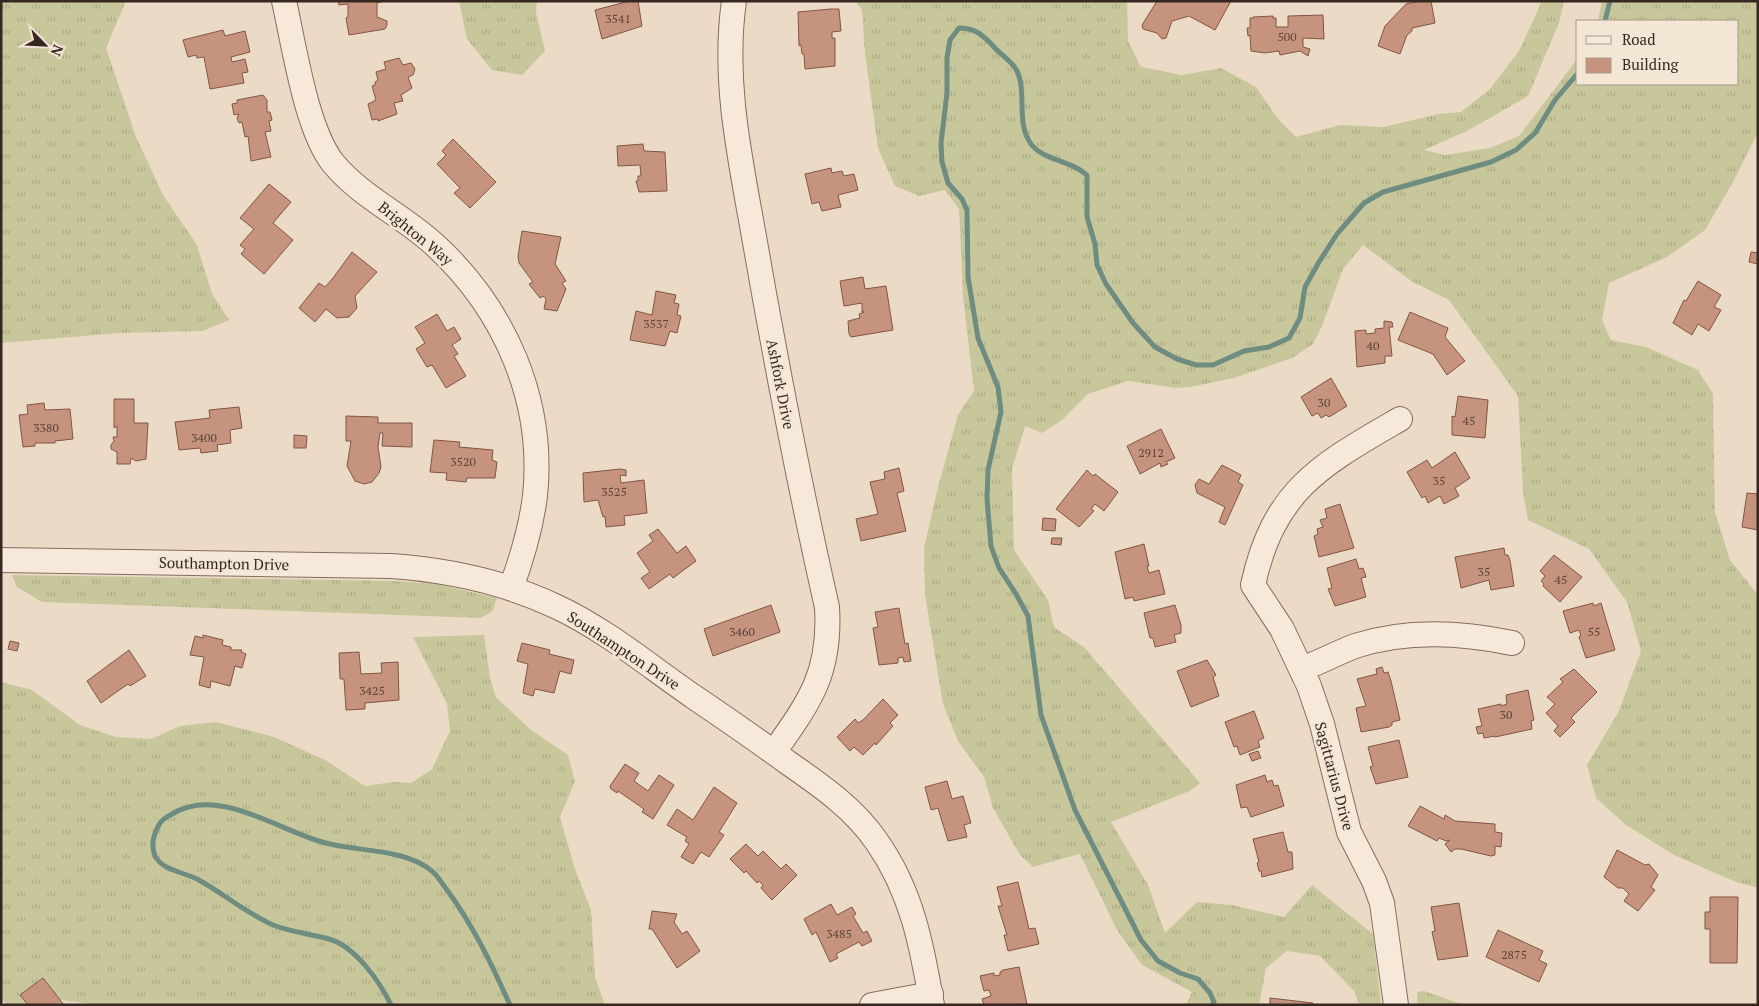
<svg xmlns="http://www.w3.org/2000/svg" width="1759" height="1006" font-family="'PT Serif',serif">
<defs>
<pattern id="grass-tufts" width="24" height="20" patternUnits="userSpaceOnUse" patternTransform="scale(1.25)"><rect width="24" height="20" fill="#c8c79b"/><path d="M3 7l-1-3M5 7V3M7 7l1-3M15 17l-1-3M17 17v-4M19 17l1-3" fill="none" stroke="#acab85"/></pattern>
</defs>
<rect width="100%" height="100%" fill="#ebdbc6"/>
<g fill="url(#grass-tufts)">
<path d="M1,1H126L106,48L136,137L163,195L197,245L212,294L229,320L203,331L119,333L1,343Z"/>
<path d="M459,1H537L536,13L545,51L522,75L492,70L467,39Z"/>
<path d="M855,1H1127L1128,41L1141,67L1182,75L1221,68L1256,87L1278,119L1296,137L1340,125L1384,127L1438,114L1461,112L1489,90L1519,51L1542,1H1564L1559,23L1528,96L1467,131L1424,150L1445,155L1490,148L1519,136L1578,58V84H1738V21H1598L1602,1H1758V132L1732,184L1705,230L1667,257L1609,283L1602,320L1611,340L1646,347L1698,370L1713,394L1715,512L1730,560L1758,595V888L1736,882L1674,855L1626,825L1596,798L1587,765L1618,713L1641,651L1627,602L1589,549L1528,520L1523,492L1518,396L1449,300L1413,282L1363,245L1343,269L1322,326L1313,344L1292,358L1234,378L1190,387L1176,388L1128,381L1088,394L1062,420L1042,433L1025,426L1012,469L1014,550L1048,600L1054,627L1085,648L1200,783L1190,791L1111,822L1148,885L1165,933L1197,902L1232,905L1284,917L1312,885L1373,934L1381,1005H1359L1354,991L1320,956L1287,951L1266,968L1259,1005H1186L1192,992L1142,965L1117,930L1080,854L1033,867L1020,855L993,808L984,777L958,741L943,704L925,595L924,548L938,487L958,415L974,391L963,296L959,209L945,190L919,196L895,186L878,148L865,53L862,10Z"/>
<path d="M12,575L396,581L437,584L497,598L492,612L480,618L42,602L17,587Z"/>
<path d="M484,635L490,678L496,697L531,730L568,755L575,781L560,817L575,869L591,910L595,977L605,1005H98L61,1000L53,1005H7L1,998V682L32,690L80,725L116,737L151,739L180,726L216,722L274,737L325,760L365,786L393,782L411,783L432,769L450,731L447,704L413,637Z"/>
<path d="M1424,991L1464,1005H1418L1417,992Z"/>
</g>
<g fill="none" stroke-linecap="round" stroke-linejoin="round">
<g stroke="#6f8c81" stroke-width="5">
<path d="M1605,21L1610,1"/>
<path d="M391,1005C380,982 355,946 329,939C312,934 290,932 273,925C246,913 223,893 197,879C183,872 162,870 155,856C150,844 154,833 160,823C163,819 167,817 172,814C219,785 280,832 326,843C358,852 406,848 433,872C438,876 442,884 447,890C473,925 492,965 510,1005"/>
<path d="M1212,1005L1214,1002L1210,993L1198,979L1180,973L1158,961L1141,940L1075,810L1041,715L1028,616L1016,594L999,568L991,546L987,499L988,470L1001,412L998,387L978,338L968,277L967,210L962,199L948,183L942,162L941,143L947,93V58L950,40L959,28C975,28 983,35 994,47C1000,54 1011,61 1016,69C1028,91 1015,122 1031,144C1044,161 1069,159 1087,175V217L1095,244L1097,265L1106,284L1133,323L1155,347L1177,359L1196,365H1213L1244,351L1269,347L1289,338L1300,318L1305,287L1319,262L1337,234L1364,203L1383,192L1491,162L1516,150L1535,133L1555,100L1578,73"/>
</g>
</g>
<g fill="#c6937f" stroke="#825545">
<path d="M338,1H384L377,3V17L387,21V25L385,29L349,35L346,18L348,17V4L339,5Z"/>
<path d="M630,1H638L642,26L602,39L595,10Z"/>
<path d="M1157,1H1231L1215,30L1189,16L1172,21L1166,38L1162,39L1157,33L1143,29L1142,25Z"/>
<path d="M1420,1H1431L1435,23L1412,28V31L1407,35L1400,54L1378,46L1385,26L1406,4Z"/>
<path d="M831,9H839L841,31L832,32V38H835V66L805,69L804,54H802L801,45L799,46L798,12Z"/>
<path d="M1323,15L1324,39L1303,38V47L1310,49L1308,56L1300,51L1280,55L1279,51L1265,53L1251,51L1250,35L1248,36L1247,28H1250V18H1254L1253,17L1273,16V18H1276V27H1288V16Z"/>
<path d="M223,30L225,36L245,31L250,52L231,57L232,62L245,59L248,72L242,73L244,83L210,89L204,57L197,58L196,55L188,57L183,40Z"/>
<path d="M399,58L403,65L411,63L415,69L413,75L408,77L412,88L401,95L403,101L394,103L397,114L378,121V119L372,120L368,104L376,100L372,86L375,85V82L378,80L376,72L386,69L384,62Z"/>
<path d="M263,95L267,100V112H270L272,120L269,121L271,131L265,132L271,157L251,161L248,136L245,137L242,122L239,123L237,118L239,114L234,115L232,104L237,103V100Z"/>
<path d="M453,139L496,182L470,208L454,193L460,188L437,164L446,155L442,151Z"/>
<path d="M643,144L644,151L665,152L667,191L639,192L636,181H638V176H641L640,165L618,166L617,146Z"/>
<path d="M831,168L832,173L842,171L844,176L854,174L858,190L838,195L841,207L822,211L819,202L812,204L805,174Z"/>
<path d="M269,184L291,202L273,223L293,240L264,274L241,254L245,249L240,245L254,229L240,218Z"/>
<path d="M522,231L561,237L555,264L566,281L562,283L566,289L557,311L544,309L546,299L543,296L540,298L529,284L533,282L519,263L518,256Z"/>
<path d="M352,252L377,272L355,296L357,308L349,317L337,318L326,309L315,322L299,308L319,283L325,287L333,278Z"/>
<path d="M1751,252L1758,253V264L1749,262Z"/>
<path d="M863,277L865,289L886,286L893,330L851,337L849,334L848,321L860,318L859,314L864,312H862V303L844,306L840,281Z"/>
<path d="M1698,281L1721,295L1714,307L1721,310L1709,331L1698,324L1692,335L1673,323L1684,300L1686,301Z"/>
<path d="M656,291L676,295L674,303L679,304L677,315L681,316L677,333L670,331L665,346L630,340L636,311L652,315Z"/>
<path d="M1410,312L1448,328L1445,337L1465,361L1447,375L1433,354L1398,340Z"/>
<path d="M437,314L447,331L454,327L461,339L452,345L458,354L454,356L466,376L446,388L432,365L427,367L416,349L425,343L415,327Z"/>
<path d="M1384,321L1392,322L1393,327H1389L1392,356H1385V363L1357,367L1355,331L1366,330V334L1375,333V329L1384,328Z"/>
<path d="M1331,378L1347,406L1329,417L1326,415L1321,418L1318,413L1312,416L1301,397Z"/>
<path d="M1458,396L1488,400L1485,438L1452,435V416L1455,417Z"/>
<path d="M114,399H134V423H148L146,459L136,461L131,458L130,464H117V452L111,449V445L114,441L113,437H117V426L114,428Z"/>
<path d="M44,403L45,410L70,409L73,439L55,441V443H35V446L23,447L19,415L28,414L27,405Z"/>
<path d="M239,407L242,428L230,430L231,443L217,445L218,451L201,453L200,448L179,450L175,422L210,418L209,410Z"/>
<path d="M346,416L378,417V423H412V447L382,446L383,433H380L378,447L381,467L379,473L372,482L364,484L355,481L347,466L351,441H346Z"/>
<path d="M1161,429L1175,458L1166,462L1168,464L1161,467L1160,463L1140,474L1127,446Z"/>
<path d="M294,435L307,436L306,448H294Z"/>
<path d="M434,440L460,442L459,447L493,450L492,460L497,462L495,478H467L466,482L446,480L447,473L430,472Z"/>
<path d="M1455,452L1470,478L1455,488L1459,496L1444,504L1440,496L1428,503L1425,496L1422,498L1407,472L1427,460L1432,468Z"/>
<path d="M1222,465L1241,475L1238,482L1243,485L1225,525L1219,522L1225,507L1197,493L1195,485L1199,479L1209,484Z"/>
<path d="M899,468L904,491L897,493L906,531L861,541L856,519L878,514L870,482L885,479L884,472Z"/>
<path d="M620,469L626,470V476L620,475L621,483L644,480L647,513L624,516L625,525L606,527L605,516L603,517L598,500L584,502L583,473Z"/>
<path d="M1087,470L1093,476L1095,474L1118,492L1104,511L1095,504L1091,509L1094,511L1079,527L1056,509Z"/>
<path d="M1747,493L1758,494V530L1742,527Z"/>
<path d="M1340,504L1354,548L1319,557L1314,536L1318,534L1317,529L1323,527L1320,520L1327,518L1325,509Z"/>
<path d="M1043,518L1056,519L1055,531L1042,530Z"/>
<path d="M658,529L677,553L686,546L696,561L673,578L670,574L649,589L641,578L650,572L637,553L653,541L649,535Z"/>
<path d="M1052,538H1062L1061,545L1051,544Z"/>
<path d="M1144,544L1149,566H1147L1149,573L1159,570L1165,594L1134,601L1133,597L1125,599L1115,552Z"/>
<path d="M1504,548L1505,555H1508L1510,560L1514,586L1491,590L1489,580L1461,588L1455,557Z"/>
<path d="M1554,555L1582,577L1560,602L1543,586L1544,584L1541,581L1545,576L1540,571Z"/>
<path d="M1356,559L1359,569L1363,568L1366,577L1361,578L1366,597L1335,606L1328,589L1332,588L1327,568Z"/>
<path d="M1593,603L1594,606L1601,603L1615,650L1586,658L1579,637L1581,636L1579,630L1570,633L1563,611Z"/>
<path d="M771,605L780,632L713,656L704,629Z"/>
<path d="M1175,605L1181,625V633L1174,635L1176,642L1155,647L1153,638H1150L1144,613Z"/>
<path d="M899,608L905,644L908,643L911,661L904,662L903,657L898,658V663L879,665L873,628L878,627L875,612Z"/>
<path d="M203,635L223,640L222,645L231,647V650H242L241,652L246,654L242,668L235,666L230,686L211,681L210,688L199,685L204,657L190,655L195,636L203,638Z"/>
<path d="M10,641L19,643L17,651L8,649Z"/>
<path d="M522,643L550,650L549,654L574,660L571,674L560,671L554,693L535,689L533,696L523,693L528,664L517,661Z"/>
<path d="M129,650L146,676L130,686L128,684L101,703L87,681Z"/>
<path d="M359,652L361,674L382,673L381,663L398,662L399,700L365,703V709L346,710L344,679H340L339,653Z"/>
<path d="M1207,660L1216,675L1213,677L1219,696L1191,707L1177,671Z"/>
<path d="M1382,667L1384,673L1388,672L1391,681L1400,720L1392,722V725L1389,727L1361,732L1356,708L1366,706L1357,679L1377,674L1376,669Z"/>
<path d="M1574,669L1597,692L1571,718L1575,722L1560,737L1554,731L1558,726L1546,713L1555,704L1547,697L1563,682L1560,679Z"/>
<path d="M1528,690L1534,720L1531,721L1532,729L1495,737V736L1484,738L1483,733L1478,734L1476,727L1482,726L1478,709L1501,704V706L1507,704L1506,695Z"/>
<path d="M883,699L898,715L890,723L893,726L876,745L875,743L863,755L854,747L850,751L837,737L855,719L858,723L863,720Z"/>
<path d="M1254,711L1264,738L1258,741L1260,747L1240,755L1237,746L1234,747L1225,722Z"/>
<path d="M1399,740L1408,777L1376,784L1370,767L1373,766L1368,747Z"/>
<path d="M1258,751L1261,758L1252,761L1249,754Z"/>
<path d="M625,764L639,773L634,781L648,791L659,775L674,785L653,819L642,812L644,809L618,791L617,793L611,789L610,786Z"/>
<path d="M1265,775L1267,782L1272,780L1274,786L1278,785L1284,806L1251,817L1247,807L1241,808L1236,785Z"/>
<path d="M947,781L952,799L963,796L971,823L964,825L967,837L948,841L938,808L931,810L925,787Z"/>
<path d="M714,787L737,803L719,832L724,835L709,857L701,852L693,864L681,857L689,844L685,841L687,837L667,825L677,809L693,820Z"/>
<path d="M1420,806L1444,819L1445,815L1455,821L1495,824V832L1502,833L1501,847L1495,846V855L1491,856L1461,849H1455L1451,852L1445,844L1450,840L1446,841L1439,838L1437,841L1408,826Z"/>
<path d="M1283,832L1288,852H1292L1293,869L1262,877L1261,871H1259L1257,863L1259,862L1253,839Z"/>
<path d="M746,844L758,856L763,851L781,869L786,864L797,875L772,900L761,888L763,885L759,881L757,883L746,871L744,873L730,859Z"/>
<path d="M1617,850L1645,865L1649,864L1658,875L1651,887L1655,890L1638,911L1624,901L1629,894L1623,888H1618L1604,877Z"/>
<path d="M1018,882L1029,929L1035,928L1039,944L1008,951L1004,935H1007L998,906H1002L997,887Z"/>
<path d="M1710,897H1738L1737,963H1710V929H1705V912H1710Z"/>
<path d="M1459,903L1468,956L1438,960L1432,932L1435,931L1431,907Z"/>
<path d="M831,904L837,915L852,907L856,914L853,916L863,933L867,931L872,941L862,946L859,942L836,954L838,958L830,962L816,932L812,935L804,919Z"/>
<path d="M652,911L677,914L674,922L682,934L687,931L700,951L677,968L652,929H649Z"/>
<path d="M1498,930L1543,951L1539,960L1547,964L1539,982L1486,957Z"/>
<path d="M1019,967L1027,1004L984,1005L982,999L991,996L989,990L984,991L980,976L994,973V976L1000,975V972L1003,970Z"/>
<path d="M43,978L64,1005H28L20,995Z"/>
<path d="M1270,998L1313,1003V1005H1270Z"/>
</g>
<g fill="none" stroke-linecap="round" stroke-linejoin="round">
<g stroke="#856d5d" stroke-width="26">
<g id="minor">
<path d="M284,1C294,45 306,129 333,163C361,197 404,216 436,246C505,310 545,401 535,496C531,528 522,558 511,588"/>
<path d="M734,1C722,85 742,166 756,248C777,368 800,488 827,607C831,673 810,701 774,752"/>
<path d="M1,560L391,566C449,570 502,581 555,606C605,629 649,666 694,697C725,718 757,740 787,762C820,785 854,808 877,842C912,892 922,946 932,1005"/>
<path d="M1302,669C1320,662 1337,653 1355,646C1407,629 1460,632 1512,643"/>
<path d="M872,1005L931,994"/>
<path d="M1396,1005L1382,903L1374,881L1349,832L1322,724L1309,686L1282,629L1253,585C1274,489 1321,465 1400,419"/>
</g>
</g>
<use href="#minor" stroke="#f6e9d9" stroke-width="24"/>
</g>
<g text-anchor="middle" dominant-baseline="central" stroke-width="5" stroke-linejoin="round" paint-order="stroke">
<g font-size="12" fill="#5a4338">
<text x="618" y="18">3541</text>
<text x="1287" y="36">500</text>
<text x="656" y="323">3537</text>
<text x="1373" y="345">40</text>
<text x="1324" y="402">30</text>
<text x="1469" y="420">45</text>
<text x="46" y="427">3380</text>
<text x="204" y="437">3400</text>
<text x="1151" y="452">2912</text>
<text x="463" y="461">3520</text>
<text x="1439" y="480">35</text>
<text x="614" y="491">3525</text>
<text x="1484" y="571">35</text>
<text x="1561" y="579">45</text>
<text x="742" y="631">3460</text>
<text x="1594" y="631">55</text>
<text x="372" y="690">3425</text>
<text x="1506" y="714">30</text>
<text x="839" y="933">3485</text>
<text x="1514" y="954">2875</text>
</g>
<g font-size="15" fill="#362820" stroke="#f3e6d5">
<text transform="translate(416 233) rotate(39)">Brighton Way</text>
<text transform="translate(781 384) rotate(79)">Ashfork Drive</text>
<text transform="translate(224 563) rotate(1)">Southampton Drive</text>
<text transform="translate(624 650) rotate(33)">Southampton Drive</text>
<text transform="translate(1335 776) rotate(75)">Sagittarius Drive</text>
</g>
</g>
<rect width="1759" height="1006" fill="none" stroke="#362820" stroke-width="5"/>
<rect x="1576" y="20" width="162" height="65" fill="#f3e6d5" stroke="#a79a8d"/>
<rect x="1586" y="36" width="25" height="8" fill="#f6e9d9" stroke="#a79a8d"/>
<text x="1622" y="45" font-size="15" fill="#362820">Road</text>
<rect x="1586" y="58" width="25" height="15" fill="#c6937f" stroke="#a79a8d"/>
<text x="1622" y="70" font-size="15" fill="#362820">Building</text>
<g transform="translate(45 45) rotate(114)" stroke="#f3e6d5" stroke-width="4" paint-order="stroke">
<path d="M0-4L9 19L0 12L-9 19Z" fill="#362820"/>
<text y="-8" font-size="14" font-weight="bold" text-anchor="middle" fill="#362820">N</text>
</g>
</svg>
